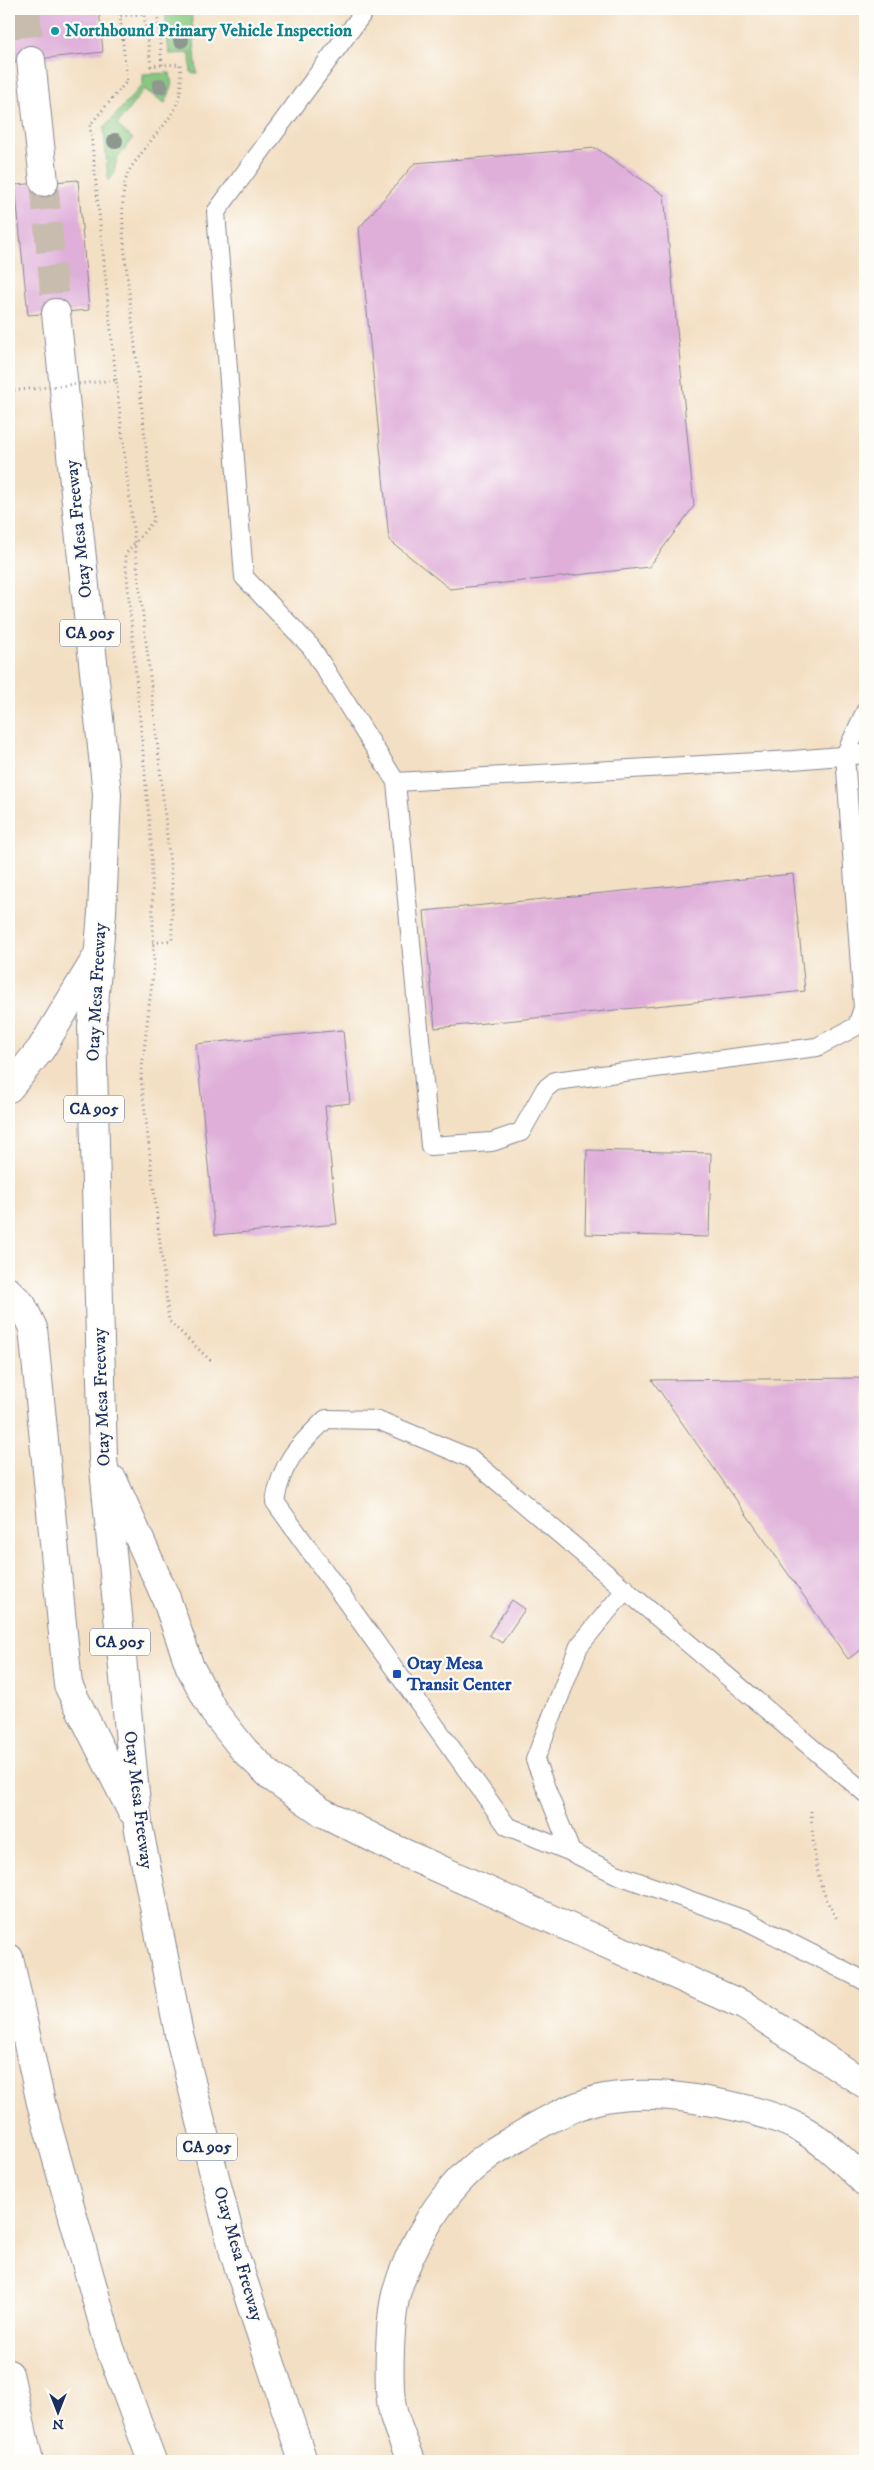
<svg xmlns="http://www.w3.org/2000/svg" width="874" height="2470" font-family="'IM FELL DW Pica',serif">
<rect width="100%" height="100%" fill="#fdfcf7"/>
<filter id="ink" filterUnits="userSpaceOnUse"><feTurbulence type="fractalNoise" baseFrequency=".02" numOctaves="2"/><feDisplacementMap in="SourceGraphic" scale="10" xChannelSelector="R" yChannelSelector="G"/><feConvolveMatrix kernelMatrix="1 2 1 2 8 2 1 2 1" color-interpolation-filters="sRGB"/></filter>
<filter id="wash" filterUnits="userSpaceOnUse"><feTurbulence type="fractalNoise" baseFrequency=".0096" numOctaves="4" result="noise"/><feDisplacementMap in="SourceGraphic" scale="20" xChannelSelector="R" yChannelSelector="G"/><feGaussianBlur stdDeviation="1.12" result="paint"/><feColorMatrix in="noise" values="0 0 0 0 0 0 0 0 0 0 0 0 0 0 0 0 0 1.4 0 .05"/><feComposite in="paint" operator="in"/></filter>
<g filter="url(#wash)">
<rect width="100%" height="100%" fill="#f3dfc3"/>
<g fill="#87c881" stroke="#517c70">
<path d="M165,9H191L197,73H191L190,53L169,54Z"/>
<path d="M170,73L172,87L165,103L144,89L117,125L133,139L117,159L113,176L108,181L104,128L143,84V74Z"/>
</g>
<g id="blocks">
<g fill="#dfafda">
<path d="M9,9H99L103,52L9,62Z"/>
<path d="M596,148L664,195L694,506L649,567L450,589L389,540L359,228L415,163Z"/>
<path d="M78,180L89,310L28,315L15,185Z"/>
<path d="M793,874L805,991L435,1028L424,911Z"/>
<path d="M343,1030L350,1103L325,1106L337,1224L215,1235L196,1044Z"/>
<path d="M587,1150L711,1153L709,1237L585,1234Z"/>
<path d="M865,1378V1647L848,1659L652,1380Z"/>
<path d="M512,1600L525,1609L502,1643L489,1635Z"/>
</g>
</g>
</g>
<g filter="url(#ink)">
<use href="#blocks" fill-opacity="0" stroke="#878790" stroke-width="1"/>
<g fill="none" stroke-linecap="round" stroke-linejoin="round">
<g stroke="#c8bcaf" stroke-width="28" stroke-dasharray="28 14" stroke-linecap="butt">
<path d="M26,9L31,60"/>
<path d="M44,182L56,313"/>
</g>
<g stroke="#878790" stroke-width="20">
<g id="lane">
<path d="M366,9L216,212L244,577L311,647L396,782L430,1146L492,1142L521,1132L545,1089L555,1081L817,1047L857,1026L863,1008L845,755"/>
<path d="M845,755L865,712"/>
<path d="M396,782L793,760L865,754"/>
<path d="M865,1793L470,1458L378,1420L326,1419C299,1445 281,1462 275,1502L507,1826L571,1852L616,1874L745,1920L865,1981"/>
<path d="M571,1852L535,1760L579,1646L626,1589"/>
</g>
</g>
<g stroke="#878790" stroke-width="30">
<g id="highway">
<path d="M31,60L44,182"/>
<path d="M56,313L107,794L102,913L92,1027L103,1458L138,1825L179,2034L234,2253L303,2461"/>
<path d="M9,1088L41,1049L95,960"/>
<path d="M9,1292L22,1305L33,1328L68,1685L131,1810"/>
<path d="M113,1480L166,1598L190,1667L214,1712L244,1750L273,1778L322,1812L397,1850L745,2006L865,2084"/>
<path d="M9,1958L41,2103L110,2348L152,2461"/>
<path d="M9,2374L29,2461"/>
<path d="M411,2461C405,2444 392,2418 391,2400C388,2375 390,2319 396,2294C410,2245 444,2187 486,2157C496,2149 508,2143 518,2137C544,2121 575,2104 605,2098C643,2091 680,2096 718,2103C744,2108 774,2115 798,2127C823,2140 845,2162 865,2182"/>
</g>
</g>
<g stroke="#878790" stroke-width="3" stroke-dasharray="1 4" stroke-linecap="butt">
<path d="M120,9V16"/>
<path d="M157,9L162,65L180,64C186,115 163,120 139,157C135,162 130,168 128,173C120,193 123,225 124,246L154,520L125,555L151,841L154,964L141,1077L169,1321L212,1362"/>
<path d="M116,380L90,125L127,81L120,16L144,14L151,66L162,65"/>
<path d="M153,943L172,940V884L155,720"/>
<path d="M811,1811C813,1848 816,1889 838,1920"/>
</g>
<use href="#lane" stroke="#fff" stroke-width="18"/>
<use href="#highway" stroke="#fff" stroke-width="28"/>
<path stroke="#878790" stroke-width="3" stroke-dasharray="1 4" stroke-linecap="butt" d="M9,391L116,380L155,720"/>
</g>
<g fill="#8e9891">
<circle cx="181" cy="40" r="8"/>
<circle cx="160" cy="86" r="8"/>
<circle cx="115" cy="141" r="8"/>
</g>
</g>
<circle fill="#0f9aa8" stroke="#fdfcf7" stroke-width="2" cx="55" cy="31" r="5"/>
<rect fill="#1a4fb4" stroke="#fdfcf7" stroke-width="2" x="392" y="1669" width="10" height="10" rx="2.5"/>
<g text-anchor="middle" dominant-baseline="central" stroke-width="4.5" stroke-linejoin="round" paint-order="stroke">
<g fill="#fdfcf7" stroke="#5f6c8c" stroke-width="1">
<rect x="60" y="619.5" width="60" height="27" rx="4"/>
<rect x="64" y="1095.5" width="60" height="27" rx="4"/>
<rect x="90" y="1628.5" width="60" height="27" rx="4"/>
<rect x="177" y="2133.5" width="60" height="27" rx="4"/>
</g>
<g font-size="16" font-weight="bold" fill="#1b2f5e">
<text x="90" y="633">CA 905</text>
<text x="94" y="1109">CA 905</text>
<text x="120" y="1642">CA 905</text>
<text x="207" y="2147">CA 905</text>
</g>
<g font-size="18" font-weight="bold" fill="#0d838f" stroke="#fdfcf7" text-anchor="start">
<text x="65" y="31">Northbound Primary Vehicle Inspection</text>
</g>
<g font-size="18" fill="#1b2f5e" stroke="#fdfcf7">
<text transform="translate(79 529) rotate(-96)">Otay Mesa Freeway</text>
<text transform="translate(97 992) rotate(-87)">Otay Mesa Freeway</text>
<text transform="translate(102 1397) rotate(-92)">Otay Mesa Freeway</text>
<text transform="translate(138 1800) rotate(83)">Otay Mesa Freeway</text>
<text transform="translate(238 2254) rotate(74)">Otay Mesa Freeway</text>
</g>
<g font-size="18" font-weight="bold" fill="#164399" stroke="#fdfcf7" text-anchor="start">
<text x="407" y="1664">Otay Mesa<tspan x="407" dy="21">Transit Center</tspan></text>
</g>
</g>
<rect width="874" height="2470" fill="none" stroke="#fdfcf7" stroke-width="30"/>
<g transform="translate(58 2412) rotate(180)" stroke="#fdfcf7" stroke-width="4" paint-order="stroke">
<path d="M0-4L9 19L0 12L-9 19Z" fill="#1b2f5e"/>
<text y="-8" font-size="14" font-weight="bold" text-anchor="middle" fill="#1b2f5e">N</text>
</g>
</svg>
